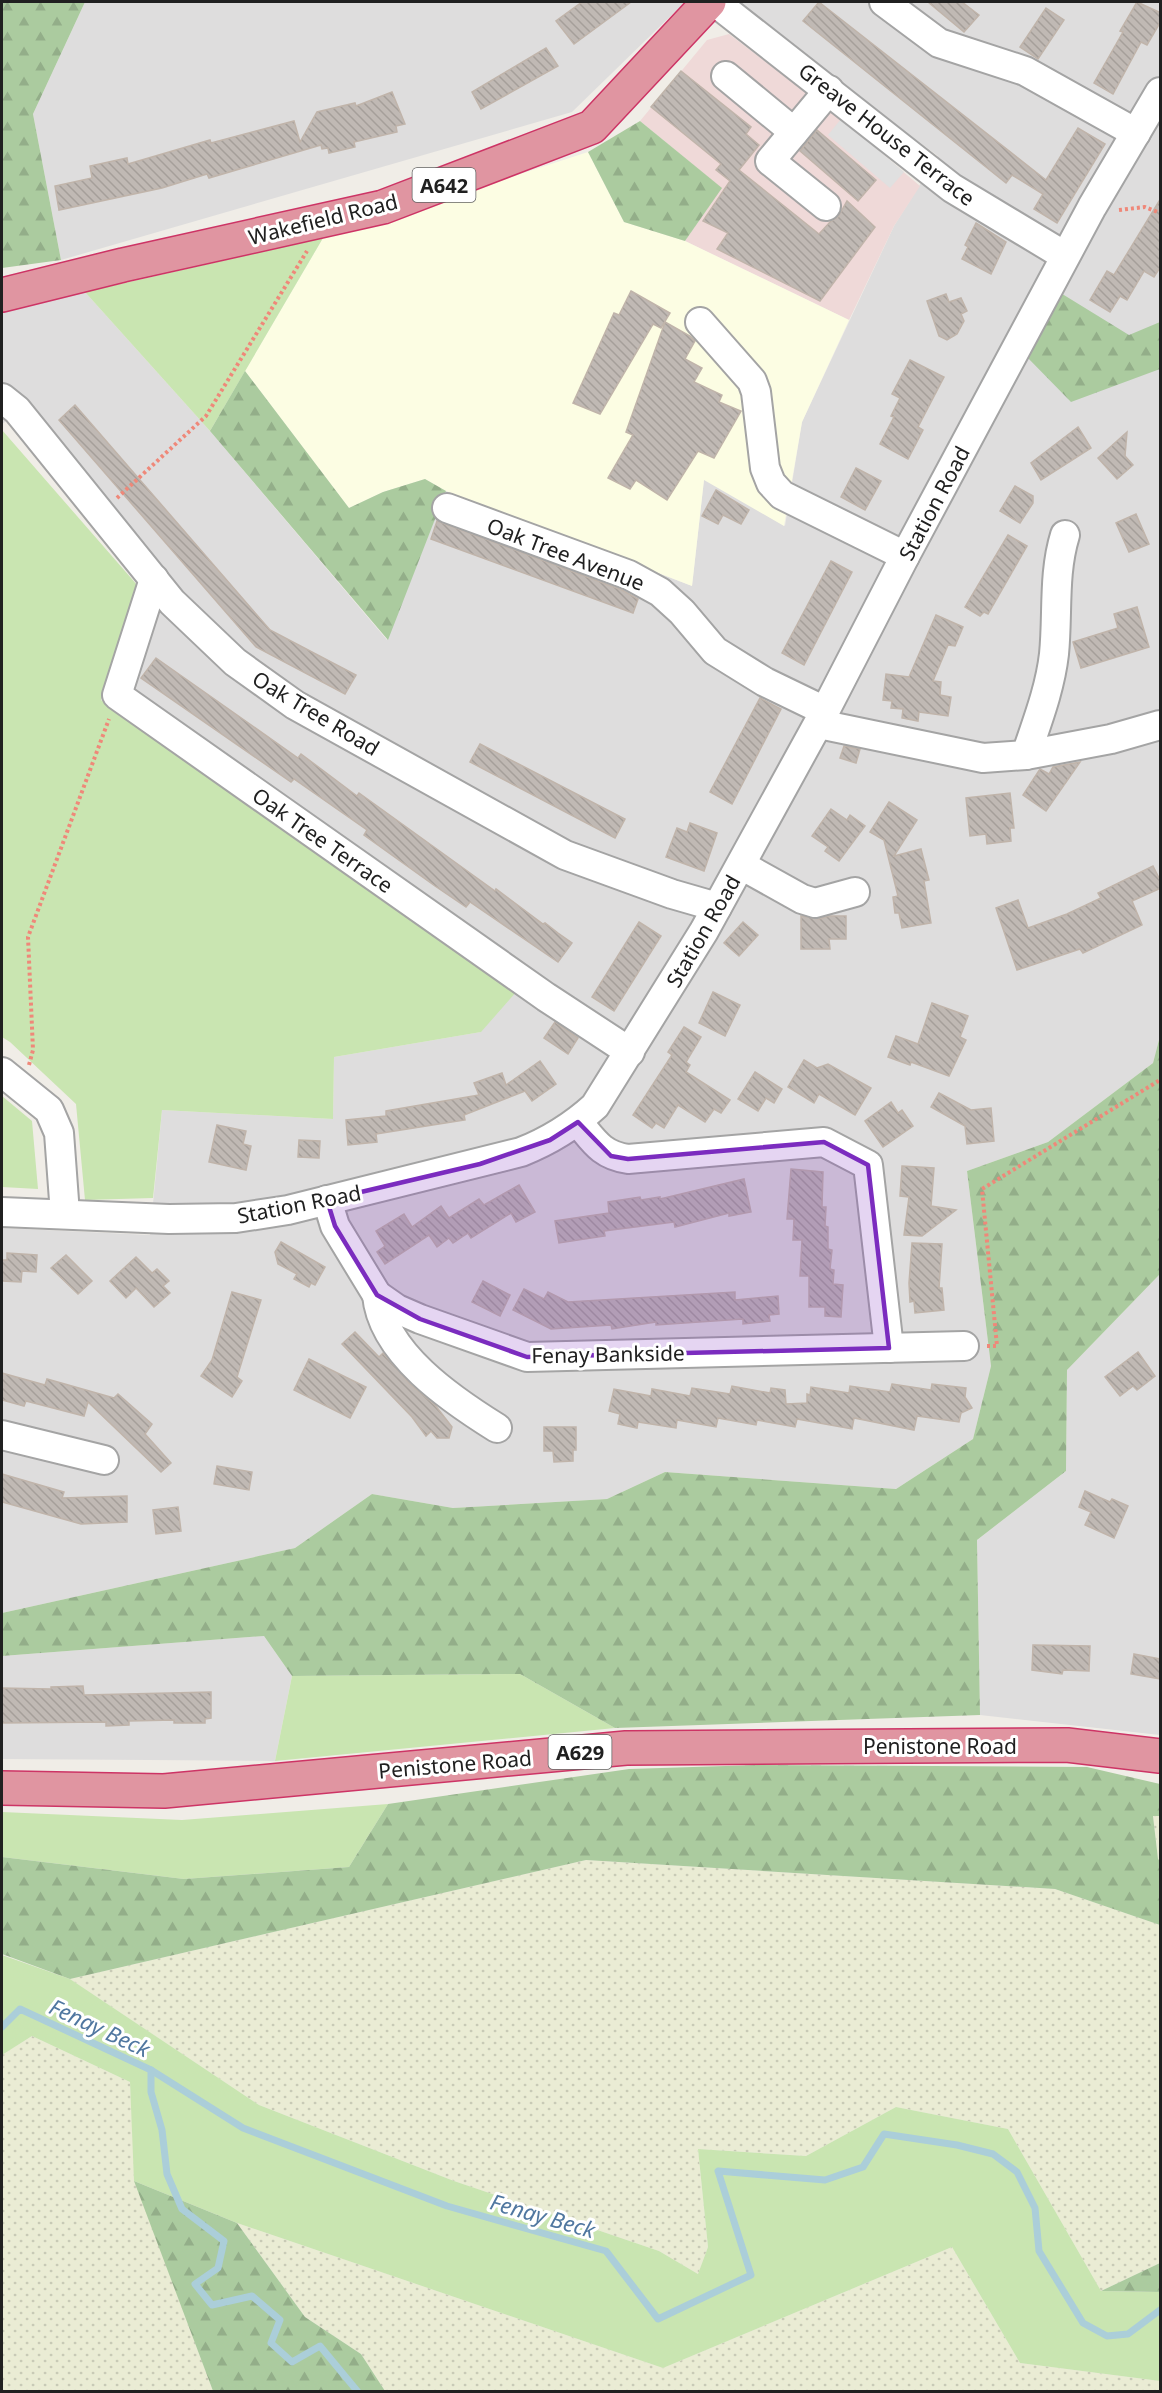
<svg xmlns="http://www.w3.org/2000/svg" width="1162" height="2393" font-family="'Noto Sans',sans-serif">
<defs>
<pattern id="farmland-dots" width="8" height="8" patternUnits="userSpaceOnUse" patternTransform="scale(1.5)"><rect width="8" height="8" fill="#eaecd4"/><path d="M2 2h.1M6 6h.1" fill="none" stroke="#c8cab6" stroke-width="1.8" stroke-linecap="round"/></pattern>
<pattern id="forest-firs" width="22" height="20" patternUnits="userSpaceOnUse" patternTransform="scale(1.5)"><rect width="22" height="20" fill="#abcb9f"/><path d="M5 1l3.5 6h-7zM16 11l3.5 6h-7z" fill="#93ae89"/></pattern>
<pattern id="building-back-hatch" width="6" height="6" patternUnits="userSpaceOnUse" patternTransform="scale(1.5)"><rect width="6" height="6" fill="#c0b9b4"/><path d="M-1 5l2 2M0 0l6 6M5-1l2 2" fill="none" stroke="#a59f9a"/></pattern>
</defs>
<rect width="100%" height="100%" fill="#f0ede7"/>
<g fill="#dedddd">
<path d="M85,2H685L572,112L61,260L33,114Z"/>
<path d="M731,2H1160V1036L1153,1063L1048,1142L967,1171L991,1366L973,1439L896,1489L665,1472L607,1499L453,1508L372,1494L295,1548L2,1613V1228L150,1235L162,1110L333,1119L334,1057L481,1032L133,693L166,581L25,410L2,424V305L85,292L210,431L387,640L446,491L692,586L704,479L785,526L802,422L894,226L938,156Z"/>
<path d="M1160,1274V1735L980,1715L977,1540L1066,1471L1067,1370Z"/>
<path d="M264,1636L292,1676L275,1761L2,1759V1656Z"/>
</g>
<path fill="#efd9d8" d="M729,34L841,119L920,186L894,226L849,320L685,241L721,188L640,121L707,40Z"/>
<path fill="#fcfde3" d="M588,152L624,222L685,241L849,320L802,422L784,526L704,480L692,586L446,491L425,479L383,492L349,508L245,371L323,238Z"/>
<g fill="url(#farmland-dots)">
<path d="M1153,1816H1160V1861L1158,1859Z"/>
<path d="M586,1860L1055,1889L1160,1925V2263L1101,2291L1008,2129L896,2107L806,2156L698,2149L708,2247L698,2274L659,2251L454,2181L259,2105L70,1979Z"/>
<path d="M32,2036L130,2082L135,2181L213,2391H2V2055Z"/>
<path d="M237,2223L663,2368L952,2247L1020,2363L1160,2381V2391H385L361,2354L305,2317Z"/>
</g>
<g fill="#c9e5b1">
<path d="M323,238L210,431L85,292Z"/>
<path d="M2,430L138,586L101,700L518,990L481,1032L334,1057L333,1119L162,1110L153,1198L85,1200L76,1104L10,1042L2,1037Z"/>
<path d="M2,1096L32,1121L38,1189L2,1187Z"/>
<path d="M520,1674L615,1728L275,1761L292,1676Z"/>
<path d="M388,1804L349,1867L184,1879L2,1857V1812L182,1820Z"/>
<path d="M2,1955L70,1979L259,2105L454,2181L659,2251L698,2274L708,2247L698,2149L806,2156L896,2107L1008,2129L1101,2291L1160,2292V2381L1020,2363L952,2247L663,2368L237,2223L134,2181L130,2082L32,2036L2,2055Z"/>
</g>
<g fill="url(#forest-firs)">
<path d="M2,2H85L33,114L61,260L2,268Z"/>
<path d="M640,121L722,188L685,241L624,222L588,152Z"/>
<path d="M1059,292L1129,335L1160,322V369L1071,402L1025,355Z"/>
<path d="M245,371L349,508L383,492L425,479L446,491L388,640L210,431Z"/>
<path d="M1160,1036V1274L1067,1370L1066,1471L977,1540L980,1715L615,1728L520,1674L292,1676L264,1636L2,1656V1613L295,1548L372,1494L453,1508L607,1499L665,1472L896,1489L973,1439L991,1366L967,1171L1048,1142L1153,1063Z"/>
<path d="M757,1765L1087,1767L1160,1784V1816H1153L1158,1859L1160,1861V1925L1055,1889L586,1860L70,1979L2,1954V1857L184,1879L349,1867L388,1804L629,1769Z"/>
<path d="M134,2181L237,2223L305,2317L361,2354L385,2391H213Z"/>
<path d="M1160,2263V2292L1101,2291Z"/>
</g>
<path fill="#e0e0e0" d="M841,119L904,172L890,188L828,135Z"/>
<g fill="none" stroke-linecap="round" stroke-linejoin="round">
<g stroke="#abced9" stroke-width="7">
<path d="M2,2027L20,2009L151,2070L243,2128L447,2206L606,2251L658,2319L751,2275L718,2171L825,2180L863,2167L884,2134L957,2145L993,2154L1017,2172L1035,2208L1039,2251L1083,2323L1107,2336L1128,2334L1160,2310"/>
<path d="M151,2070V2092L162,2130L167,2174L182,2209L224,2241L218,2268L195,2284L212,2305L252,2296L280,2320L271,2343L292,2362L320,2346L358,2392"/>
</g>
</g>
<g fill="url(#building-back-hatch)" stroke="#c0b4aa" stroke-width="1.5">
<path d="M582,2H631L574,44L556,21Z"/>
<path d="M819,2L1046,180L1078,128L1105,144L1057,223L1034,209L1043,194L1012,175L1006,183L803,21Z"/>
<path d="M928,2H962L979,15L964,32Z"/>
<path d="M1137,2L1161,13V21L1147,45L1141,42L1113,94L1094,83L1123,32L1120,31Z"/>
<path d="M1046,8L1064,20L1038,59L1020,47Z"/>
<path d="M546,48L558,66L481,109L472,92Z"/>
<path d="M681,71L751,127L746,134L759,145L739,170L819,234L830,222L838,217L847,201L875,227L820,301L717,249L728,233L703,221L730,181L716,170L721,164L651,107Z"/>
<path d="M392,92L405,124L396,126L397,132L354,142L355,147L329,153L328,148L322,149L321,145L209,178L207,174L162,188L59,210L55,186L92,178L90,166L127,158L128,164L210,140L211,143L294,121L300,142L317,112L355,103L356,106Z"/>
<path d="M817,130L876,180L858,201L800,151Z"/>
<path d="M1161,198V266L1154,277L1144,271L1127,300L1120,296L1110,312L1090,300L1107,271L1114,275Z"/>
<path d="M976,223L1006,242L991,274L962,259L968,247L965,245Z"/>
<path d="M631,291L670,313L661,328L653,324L600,414L573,403L614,313L619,315Z"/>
<path d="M946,294L949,302L961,298L967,311L961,314L964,321L957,334L947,340L939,336L927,301Z"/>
<path d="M665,322L690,336L695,341L685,359L702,368L694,382L722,395L719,402L741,411L714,458L698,451L667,500L636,480L630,489L608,478L633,435L626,432Z"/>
<path d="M910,360L944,377L918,427L923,430L908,459L880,444L894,417L891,416L900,398L892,394Z"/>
<path d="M75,405L270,630L356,675L345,694L256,647L59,420Z"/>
<path d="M1078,427L1091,448L1041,480L1031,463Z"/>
<path d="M1127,432L1125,456L1133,465L1117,479L1098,458Z"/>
<path d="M856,468L881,481L865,510L841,497Z"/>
<path d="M1015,486L1033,496V503L1020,523L1000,511Z"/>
<path d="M716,490L749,510L741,524L723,515L718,524L702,516Z"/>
<path d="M1136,514L1149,544L1129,552L1116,523Z"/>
<path d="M437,521L622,590L638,599L633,613L431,539Z"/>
<path d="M1008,535L1027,546L988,614L984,612L980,616L965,607Z"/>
<path d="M831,561L852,572L804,665L782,653Z"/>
<path d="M1137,607L1149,647L1081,668L1073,642L1118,628L1114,614Z"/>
<path d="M936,615L963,627L955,646L948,645L933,681L941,682L940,695L951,697L948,716L919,712L918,721L902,718L903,709L891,708L892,701L883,700L886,674L909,677Z"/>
<path d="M156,658L298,758L301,754L357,796L359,793L495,891L496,889L543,924L545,923L558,933L572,943L558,962L470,902L466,907L435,886L364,835L367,830L294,779L291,782L141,678Z"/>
<path d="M760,698L781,709L732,804L710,792Z"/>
<path d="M480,744L625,819L615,838L470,762Z"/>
<path d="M844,746L860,749L856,763L840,758Z"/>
<path d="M1080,762L1046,811L1023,795L1040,769L1049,774L1053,767Z"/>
<path d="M1010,793L1014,828H1010L1011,841L987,844L986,834L970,836L966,798Z"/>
<path d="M889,802L917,820L894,856L921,849L929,880L924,881L931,923L902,928L899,913H895L893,897L898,896L884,840L870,832Z"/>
<path d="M831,809L847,820L850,815L865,826L839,861L825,851L828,847L812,836Z"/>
<path d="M690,823L717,833L704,871L666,857L677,828L687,832Z"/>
<path d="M1153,866L1161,882V888L1132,901L1142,925L1083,953L1080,949L1017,970L996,908L1018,900L1028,928L1067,914L1101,898L1098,893Z"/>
<path d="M801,916L819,919L829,916H846V939H829L830,949H801Z"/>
<path d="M639,922L661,936L614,1011L592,997Z"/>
<path d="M743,922L758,935L739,956L724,943Z"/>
<path d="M713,992L740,1005L725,1036L699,1023Z"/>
<path d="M932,1003L968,1016L960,1037L966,1040L949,1076L911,1062L910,1065L888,1057L896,1036L918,1044Z"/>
<path d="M555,1022L578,1038L568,1054L544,1038Z"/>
<path d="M684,1027L701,1037L686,1062L690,1065L686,1072L730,1100L721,1113L714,1109L705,1122L678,1105L664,1128L656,1123L652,1128L633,1115L672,1055L668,1052Z"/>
<path d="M804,1060L817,1068L828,1064L871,1088L855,1115L819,1094L814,1103L788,1087Z"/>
<path d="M540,1061L556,1084L532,1101L525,1091L464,1115L465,1120L376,1134L377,1142L348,1145L346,1120L386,1116V1111L479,1095L474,1083L502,1073L506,1085Z"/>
<path d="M755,1072L782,1089L774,1103L766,1098L758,1111L738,1099Z"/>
<path d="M939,1093L971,1110L991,1108L994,1141L967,1144L965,1126L931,1107Z"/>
<path d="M891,1102L898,1113L902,1110L913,1126L883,1147L865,1121Z"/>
<path d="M217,1125L246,1131L243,1144L251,1146L246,1170L209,1162Z"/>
<path d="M299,1140L320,1141L319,1158L298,1157Z"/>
<path d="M902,1166L934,1168L931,1206L956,1210L922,1236L904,1235L909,1197L900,1196Z"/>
<path d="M791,1169L823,1172L822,1207H826L825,1226L828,1227V1249L832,1250L830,1269L834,1270L833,1284L843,1285L841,1317L825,1316V1307H809V1276H800L802,1240H793L794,1219H787Z"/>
<path d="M744,1179L751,1212L729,1216V1213L675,1227L674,1222L604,1231L605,1236L559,1243L555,1221L609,1213L608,1202L640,1197L641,1200L660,1197V1199Z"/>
<path d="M519,1185L535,1212L516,1222L511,1213L471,1238L468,1233L453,1243L449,1238L437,1247L429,1235L385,1264L377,1252L385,1246L376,1231L404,1214L412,1227L441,1206L449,1218L479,1199L484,1205Z"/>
<path d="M281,1242L325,1267L315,1285L311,1283L309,1287L294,1279L297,1274L278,1264L275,1252Z"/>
<path d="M912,1243L942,1244L939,1288H942L944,1310L915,1313L914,1301L910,1302L909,1283Z"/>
<path d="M7,1253L37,1255L36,1272L22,1271L21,1282L2,1281V1260H7Z"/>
<path d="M66,1255L92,1281L78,1294L51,1268Z"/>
<path d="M136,1257L152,1273L157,1269L169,1281L163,1286L170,1293L154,1307L136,1288L126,1298L110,1281Z"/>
<path d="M483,1281L510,1295L500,1316L472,1302Z"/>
<path d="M524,1289L544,1299L548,1292L568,1302L735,1292V1300L778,1296L779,1314L769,1315L770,1321L743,1324V1319L656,1325V1322L612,1329L611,1325L551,1329L513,1310Z"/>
<path d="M232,1292L261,1300L237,1377L242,1381L232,1397L201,1376L212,1360Z"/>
<path d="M355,1332L379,1357L383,1353L410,1384L435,1405L452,1427L449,1438H437L431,1431L426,1436L412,1417L342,1344Z"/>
<path d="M1138,1352L1155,1376L1137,1390L1133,1386L1120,1396L1105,1377Z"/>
<path d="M309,1359L366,1387L350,1418L294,1390Z"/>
<path d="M2,1373L45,1385L47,1379L114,1398L118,1394L152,1424L145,1434L171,1463L161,1472L88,1402L84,1416L26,1401L24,1406L2,1400Z"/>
<path d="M892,1384L931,1390L932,1384L966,1388L965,1397L972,1408L961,1413L959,1422L917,1416L914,1430L854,1418L852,1429L797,1419L795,1427L757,1420L756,1425L718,1418L716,1427L677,1420L676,1428L638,1422L637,1428L618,1424L620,1414L609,1411L614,1389L651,1396L652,1389L690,1396L692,1388L730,1394L732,1386L770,1393L771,1388L785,1390L786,1404L807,1403V1394L810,1395L811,1387L849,1393L850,1386L890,1392Z"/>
<path d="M544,1427H576V1450H573V1461L554,1462L553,1451H544Z"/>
<path d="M217,1466L252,1472L249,1490L214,1484Z"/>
<path d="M2,1474L64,1492L62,1498L127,1496V1522L81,1524L2,1502Z"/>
<path d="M1085,1491L1110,1502L1112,1499L1128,1506L1114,1538L1085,1525L1091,1512L1079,1507Z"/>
<path d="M178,1507L181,1531L156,1534L153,1510Z"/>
<path d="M1033,1645L1090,1646L1089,1671L1063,1670L1062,1674L1032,1670Z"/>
<path d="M1134,1654L1161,1659V1679L1131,1674Z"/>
<path d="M83,1686L84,1695L211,1692V1718L205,1719V1723H174V1720L129,1721V1725L106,1726V1722L2,1723V1688L51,1689V1687Z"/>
</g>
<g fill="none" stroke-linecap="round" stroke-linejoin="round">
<g stroke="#a4a4a4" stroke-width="32">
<g id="minor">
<path d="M715,2L952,188L1065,256"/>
<path d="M884,2L939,43L1025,71L1136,133"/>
<path d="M726,76L794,132"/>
<path d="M826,206L770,161L829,90"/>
<path d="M700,322L752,381L756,392L765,468L771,483L782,495L905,556"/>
<path d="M2,398L17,410L172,602L235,662L295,705L565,855L672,894L717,907"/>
<path d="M447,508L629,575L660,592L682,612L715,651L765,682L825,711"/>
<path d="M154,579L117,695L546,997L630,1052"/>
<path d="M819,724L983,758L1026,755L1111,739L1160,725"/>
<path d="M1026,755C1037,722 1050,689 1054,654C1058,614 1053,574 1065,535"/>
<path d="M741,865L802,899L815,903L855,892"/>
<path d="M2,1072L49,1110L59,1133L65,1214"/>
<path d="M578,1122C594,1141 601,1155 628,1159L824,1142L868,1165L889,1348"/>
<path d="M327,1200L335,1226L377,1295L397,1309L420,1319L527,1357L964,1346"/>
<path d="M2,1212L169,1219L236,1218L288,1210L521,1152C549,1141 572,1127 595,1106L704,931L825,711L905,556L1092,207L1160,92"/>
<path d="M377,1295C382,1353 452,1400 497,1428"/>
<path d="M2,1435L104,1460"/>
</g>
</g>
<g stroke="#cd3465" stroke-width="36">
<g id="highway">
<path d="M2,295L123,265L383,207L592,127L709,2"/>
<path d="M2,1788L164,1791L626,1748L1067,1745L1160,1756"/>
</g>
</g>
<g stroke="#ef8879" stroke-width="4" stroke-dasharray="3 3" stroke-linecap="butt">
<path d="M1119,210L1145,207L1160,213"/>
<path d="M117,498L206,416L307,251"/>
<path d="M29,1065L33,1050L28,937L109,719"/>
<path d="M987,1346H997L982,1189L1160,1080"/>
</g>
<use href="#minor" stroke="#fff" stroke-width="28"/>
<use href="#highway" stroke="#e095a1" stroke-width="33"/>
</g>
<path fill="#7b2cbf" fill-opacity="0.2" stroke="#7b2cbf" stroke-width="4.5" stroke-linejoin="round" d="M578,1122L611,1156L628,1159L824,1142L868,1165L889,1348L527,1357L420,1319L377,1295L335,1226L327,1200L480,1164L550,1140Z"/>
<g text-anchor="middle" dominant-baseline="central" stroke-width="6" stroke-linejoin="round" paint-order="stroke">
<g fill="#fff" stroke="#636363" stroke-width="1.5">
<rect x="412.5" y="168" width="63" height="34" rx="4.5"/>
<rect x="548.5" y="1735" width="63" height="34" rx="4.5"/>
</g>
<g font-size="20" font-weight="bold" fill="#202020">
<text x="444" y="185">A642</text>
<text x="580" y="1752">A629</text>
</g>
<g font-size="21" fill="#202020" stroke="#fff">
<text transform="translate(887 134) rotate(38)">Greave House Terrace</text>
<text transform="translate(323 219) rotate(-14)">Wakefield Road</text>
<text transform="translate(934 503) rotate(-62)">Station Road</text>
<text transform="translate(566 554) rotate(21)">Oak Tree Avenue</text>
<text transform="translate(316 713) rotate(31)">Oak Tree Road</text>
<text transform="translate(323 840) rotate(35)">Oak Tree Terrace</text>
<text transform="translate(703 931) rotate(-60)">Station Road</text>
<text transform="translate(299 1204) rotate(-11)">Station Road</text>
<text transform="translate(608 1354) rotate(-1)">Fenay Bankside</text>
<text x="940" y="1746">Penistone Road</text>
<text transform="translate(455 1764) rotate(-5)">Penistone Road</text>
</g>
<g font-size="22" font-style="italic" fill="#5077a0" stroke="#fff">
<text transform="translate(100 2027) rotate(25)">Fenay Beck</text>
<text transform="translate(543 2215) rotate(16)">Fenay Beck</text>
</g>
</g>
<rect width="1162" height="2393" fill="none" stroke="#202020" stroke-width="6"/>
</svg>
